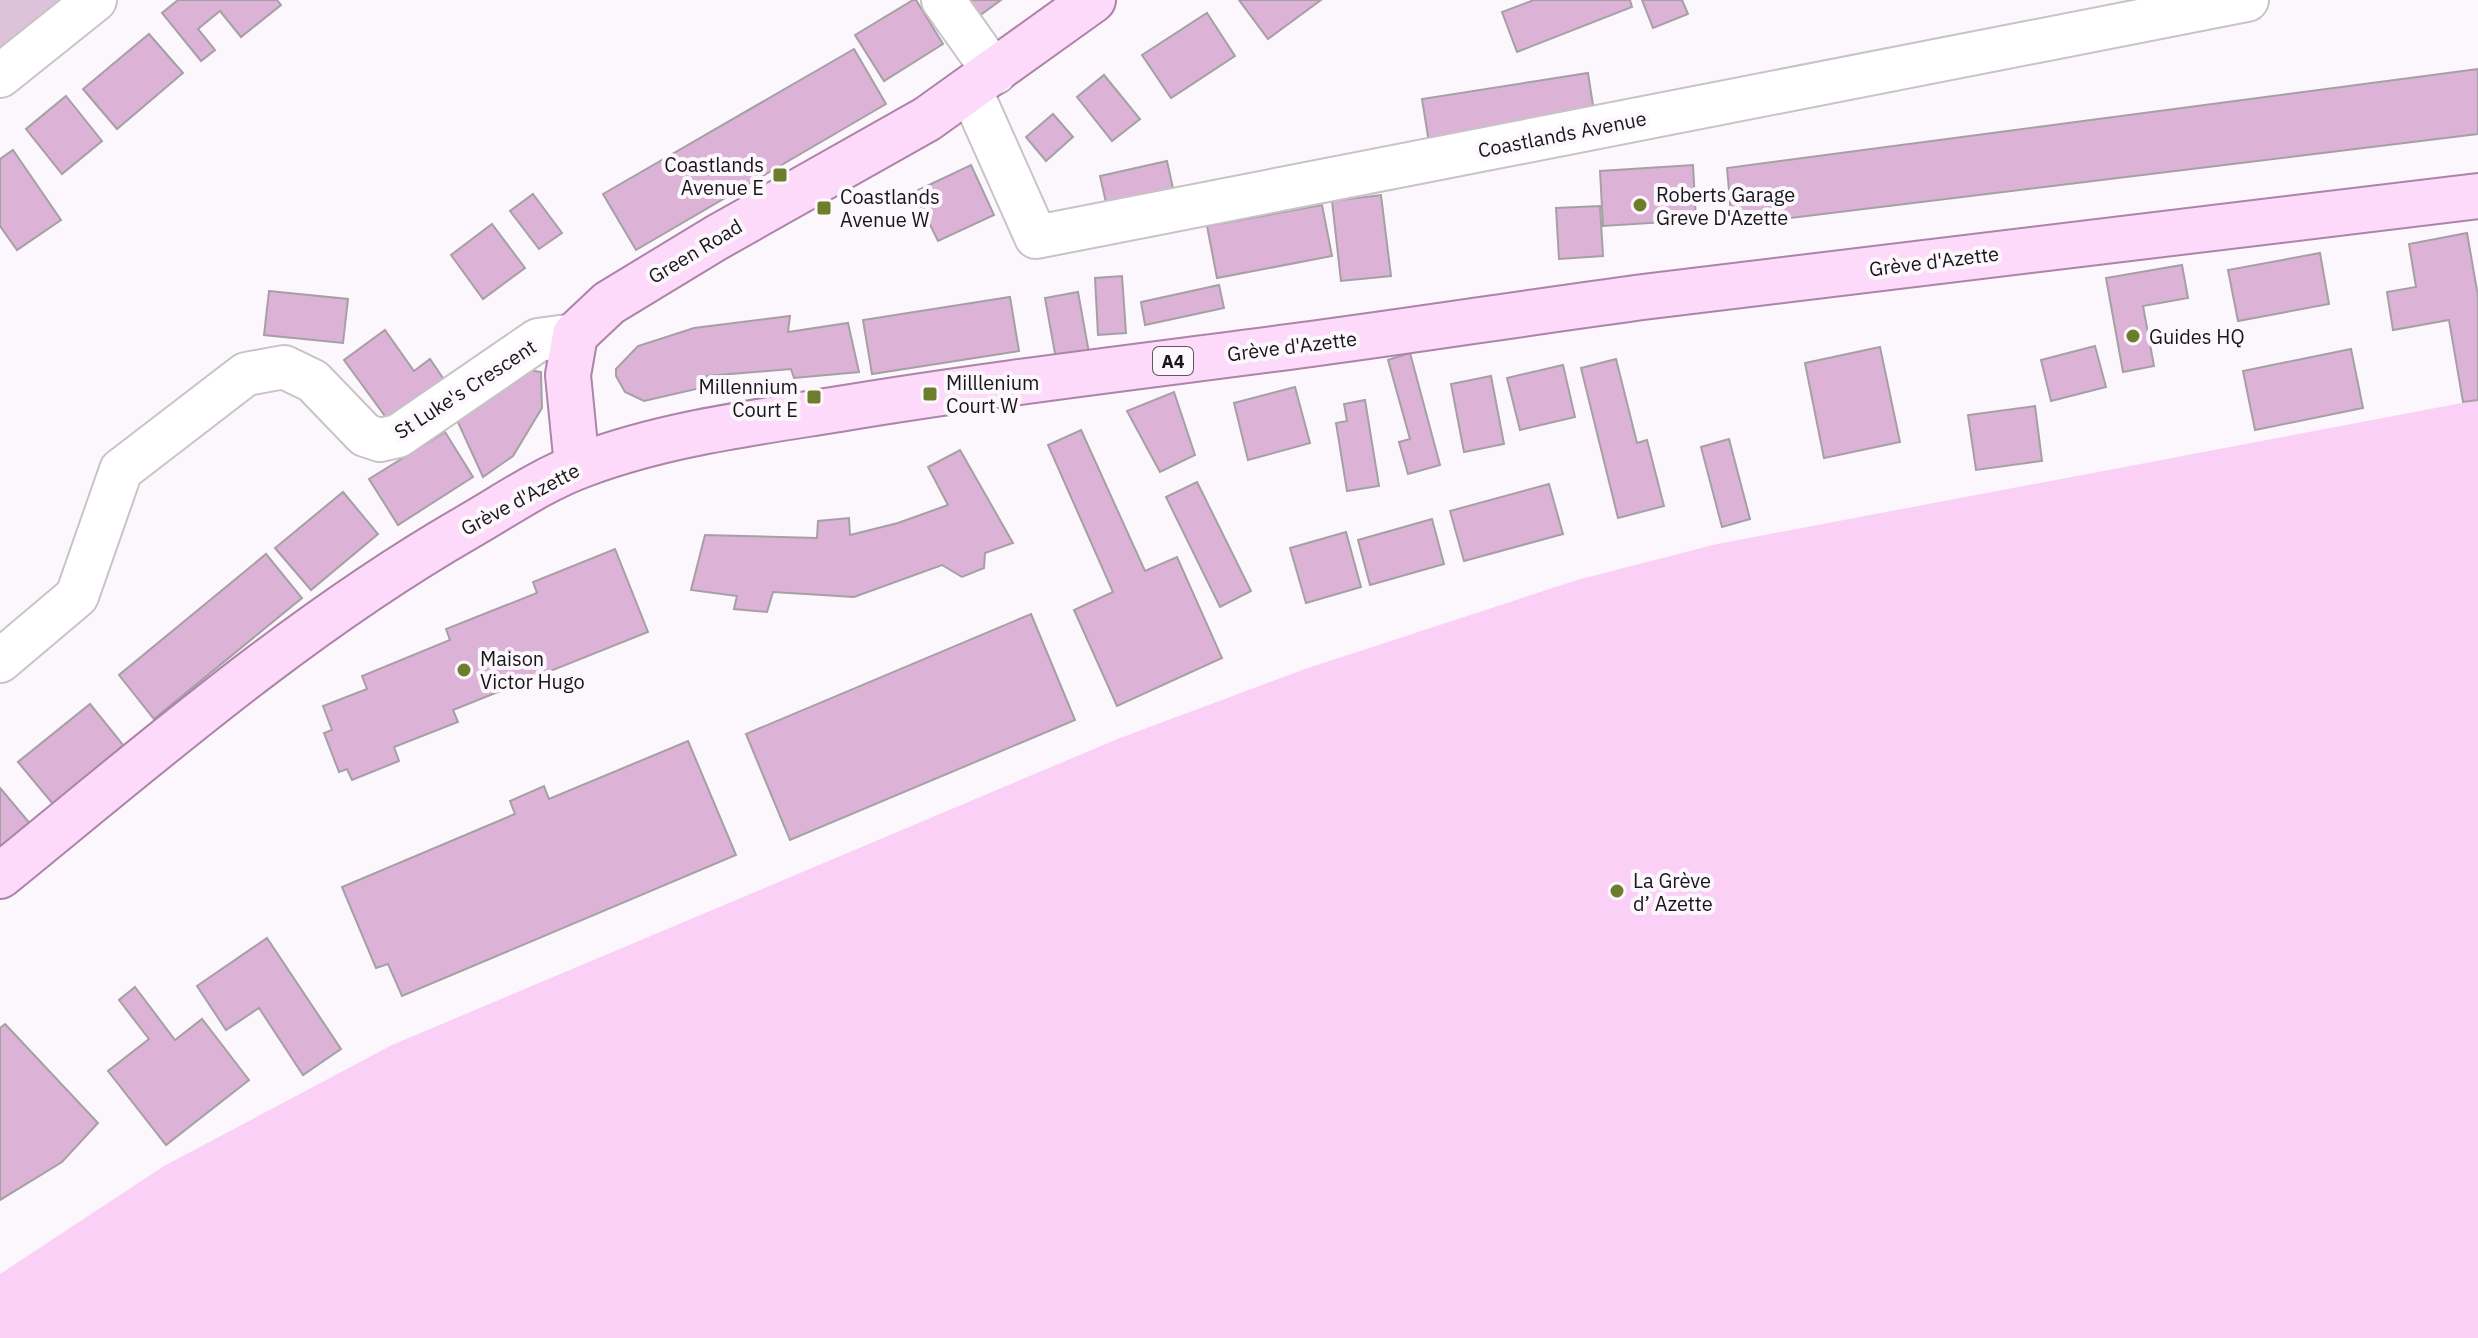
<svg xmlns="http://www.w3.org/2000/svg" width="2478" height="1338" font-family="'IBM Plex Sans',sans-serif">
<rect width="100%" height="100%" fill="#fcf7fc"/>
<path fill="#ddc2da" d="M0,0H71L0,56Z"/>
<path fill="#fbd0f6" d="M2478,400V1338H0V1274L164,1166L392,1045L1120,738L1305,669L1577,580L1717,544Z"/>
<g fill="#dcb2d7" stroke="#a5a0a4" stroke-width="2">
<path d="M178,0H277L281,5L241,37L220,11L198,29L215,50L201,61L162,13Z"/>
<path d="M913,0H916L943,44L884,81L855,35Z"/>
<path d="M968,0H1001L979,16Z"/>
<path d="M1239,0H1321L1268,39Z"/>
<path d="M1534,0H1630L1632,7L1517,52L1502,12Z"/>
<path d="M1642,0H1682L1688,14L1653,28Z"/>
<path d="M1207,13L1235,56L1171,98L1142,55Z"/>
<path d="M149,34L183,73L117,129L83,89Z"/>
<path d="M854,49L886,104L636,250L603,194Z"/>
<path d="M2478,69V134L1732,225L1727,168Z"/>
<path d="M1588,73L1594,112L1430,149L1422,99Z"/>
<path d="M1104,75L1140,119L1112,141L1077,97Z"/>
<path d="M66,96L102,141L62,174L26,129Z"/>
<path d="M1053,114L1073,137L1046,161L1026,137Z"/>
<path d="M13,150L61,220L17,250L0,226V159Z"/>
<path d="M1167,161L1174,193L1107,207L1100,176Z"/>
<path d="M971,165L994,215L938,241L914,192Z"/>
<path d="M1693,165L1696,220L1603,226L1600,171Z"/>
<path d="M533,194L562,233L539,249L510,211Z"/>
<path d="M1381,195L1391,276L1341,281L1332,201Z"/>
<path d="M1322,205L1332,256L1217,278L1207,226Z"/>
<path d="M1600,206L1603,256L1559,259L1556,208Z"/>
<path d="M492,224L525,268L483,299L451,255Z"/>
<path d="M2467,233L2478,296V400L2463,402L2449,320L2393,330L2387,292L2416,287L2409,244Z"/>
<path d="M2320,253L2329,304L2238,321L2228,270Z"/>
<path d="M2182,265L2188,298L2143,306L2154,366L2123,372L2106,278Z"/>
<path d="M1122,276L1126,333L1098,335L1095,278Z"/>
<path d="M1219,285L1224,308L1145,325L1141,302Z"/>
<path d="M269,291L348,299L343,343L264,335Z"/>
<path d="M1078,292L1089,353L1056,359L1045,298Z"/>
<path d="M1010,297L1019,351L872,374L863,320Z"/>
<path d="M790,316L788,332L848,323L859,372L794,378L791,369L707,376L705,387L644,401L625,392L616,376V369L638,346L694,328Z"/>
<path d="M385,330L414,371L430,359L449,387L393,427L344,360Z"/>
<path d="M2095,346L2106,387L2051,401L2041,360Z"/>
<path d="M1880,347L1900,442L1824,458L1805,363Z"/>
<path d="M2351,349L2363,408L2255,430L2243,371Z"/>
<path d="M1410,353L1440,465L1408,474L1399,442L1410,439L1388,360Z"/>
<path d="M1616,359L1637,443L1647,440L1664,506L1618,518L1581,368Z"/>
<path d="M1563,365L1575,417L1520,430L1507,378Z"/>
<path d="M523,369L541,372L542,408L513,456L483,477L457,420Z"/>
<path d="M1491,376L1504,444L1464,452L1451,384Z"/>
<path d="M1295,387L1310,443L1248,460L1234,403Z"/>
<path d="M1174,392L1195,455L1160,472L1127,411Z"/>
<path d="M1365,400L1379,486L1347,491L1336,423L1347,421L1344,404Z"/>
<path d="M2035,406L2042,461L1976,470L1968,415Z"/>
<path d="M1081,430L1145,571L1177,557L1222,658L1117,706L1074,610L1113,592L1048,445Z"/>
<path d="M445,432L473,477L398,525L369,479Z"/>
<path d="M1729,439L1750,519L1722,527L1701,447Z"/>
<path d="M960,450L1013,543L985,553L984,568L962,577L942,565L854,597L773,592L767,612L734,609L737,596L691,590L705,535L817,538L818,521L849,518L850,535L898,523L948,505L928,467Z"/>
<path d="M1197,482L1251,591L1220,607L1166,497Z"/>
<path d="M1549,484L1563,534L1464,561L1450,511Z"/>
<path d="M343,492L378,534L311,590L275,548Z"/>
<path d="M1432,519L1444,564L1370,585L1358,540Z"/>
<path d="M1346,532L1361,587L1306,603L1290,548Z"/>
<path d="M615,549L648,632L453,710L458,722L394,747L399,761L352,780L347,769L339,772L324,733L332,730L323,706L367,689L362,676L450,640L446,629L537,593L533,582Z"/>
<path d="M266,554L302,598L154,719L119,675Z"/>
<path d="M1031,614L1075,720L790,840L746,734Z"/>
<path d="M90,704L124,746L53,804L18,762Z"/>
<path d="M688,741L736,855L402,996L388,964L376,968L342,887L515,814L510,801L544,786L549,799Z"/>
<path d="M0,788L32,826L0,853Z"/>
<path d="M267,938L341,1049L303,1075L259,1008L226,1030L197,986Z"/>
<path d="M135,987L175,1040L202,1019L249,1080L166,1145L108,1071L149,1039L119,1000Z"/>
<path d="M5,1024L98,1123L62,1162L0,1200V1028Z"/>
</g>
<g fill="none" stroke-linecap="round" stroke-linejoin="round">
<g stroke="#c8c3c7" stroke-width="46">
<g id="minor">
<path d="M943,0L995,73"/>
<path d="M0,76L95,0"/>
<path d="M970,89L1036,237L2247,0"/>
<path d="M0,661L77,596L121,470L246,374L284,367L313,381L365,435L380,440L398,436L538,340L575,335"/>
</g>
</g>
<g stroke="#ac84a8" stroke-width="48">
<g id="primary">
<path d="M577,466L568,375L575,335L609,303L716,238L927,119L1093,0"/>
<path d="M0,876C150,754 298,625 466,528C503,507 541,480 582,465C664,434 752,423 839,409C996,383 1153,365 1311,344C1424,329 1537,311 1651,296C1926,261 2202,229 2478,196"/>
</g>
</g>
<use href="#minor" stroke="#fff" stroke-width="42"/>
<use href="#primary" stroke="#fdd9fa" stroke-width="44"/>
</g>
<g fill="#6d7d2c" stroke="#fcf7fc" stroke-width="3">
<rect x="772" y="167" width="16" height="16" rx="4"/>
<circle cx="1640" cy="205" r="8"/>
<rect x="816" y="200" width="16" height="16" rx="4"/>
<circle cx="2133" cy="336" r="8"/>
<rect x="922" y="386" width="16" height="16" rx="4"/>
<rect x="806" y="389" width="16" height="16" rx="4"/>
<circle cx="464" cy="670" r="8"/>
<circle cx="1617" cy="891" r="8"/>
</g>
<g text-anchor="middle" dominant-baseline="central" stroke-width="8" stroke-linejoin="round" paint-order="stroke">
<rect fill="#fcf7fc" stroke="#5c5a5c" stroke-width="2" x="1153" y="347" width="40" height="28" rx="6"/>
<g font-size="18" font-weight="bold" fill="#181618">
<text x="1173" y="361">A4</text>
</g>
<g font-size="20" fill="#181618" stroke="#fcf7fc">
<text transform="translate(1562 134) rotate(-11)">Coastlands Avenue</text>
<text transform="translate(695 251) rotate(-31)">Green Road</text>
<text transform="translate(1934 261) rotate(-7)">Grève d'Azette</text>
<text transform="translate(1292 346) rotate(-7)">Grève d'Azette</text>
<text transform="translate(465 389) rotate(-33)">St Luke's Crescent</text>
<text transform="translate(520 499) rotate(-28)">Grève d'Azette</text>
</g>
<g font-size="20" fill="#181618" stroke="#fcf7fc" text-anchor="start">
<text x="764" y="164" text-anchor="end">Coastlands<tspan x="764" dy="23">Avenue E</tspan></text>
<text x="1656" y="194">Roberts Garage<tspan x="1656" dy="23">Greve D'Azette</tspan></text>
<text x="840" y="196">Coastlands<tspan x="840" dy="23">Avenue W</tspan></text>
<text x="2149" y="336">Guides HQ</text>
<text x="946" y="382">Milllenium<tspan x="946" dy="23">Court W</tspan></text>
<text x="798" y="386" text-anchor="end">Millennium<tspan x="798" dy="23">Court E</tspan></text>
<text x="480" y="658">Maison<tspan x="480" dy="23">Victor Hugo</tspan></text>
<text x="1633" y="880">La Grève<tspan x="1633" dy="23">d’ Azette</tspan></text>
</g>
</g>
</svg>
